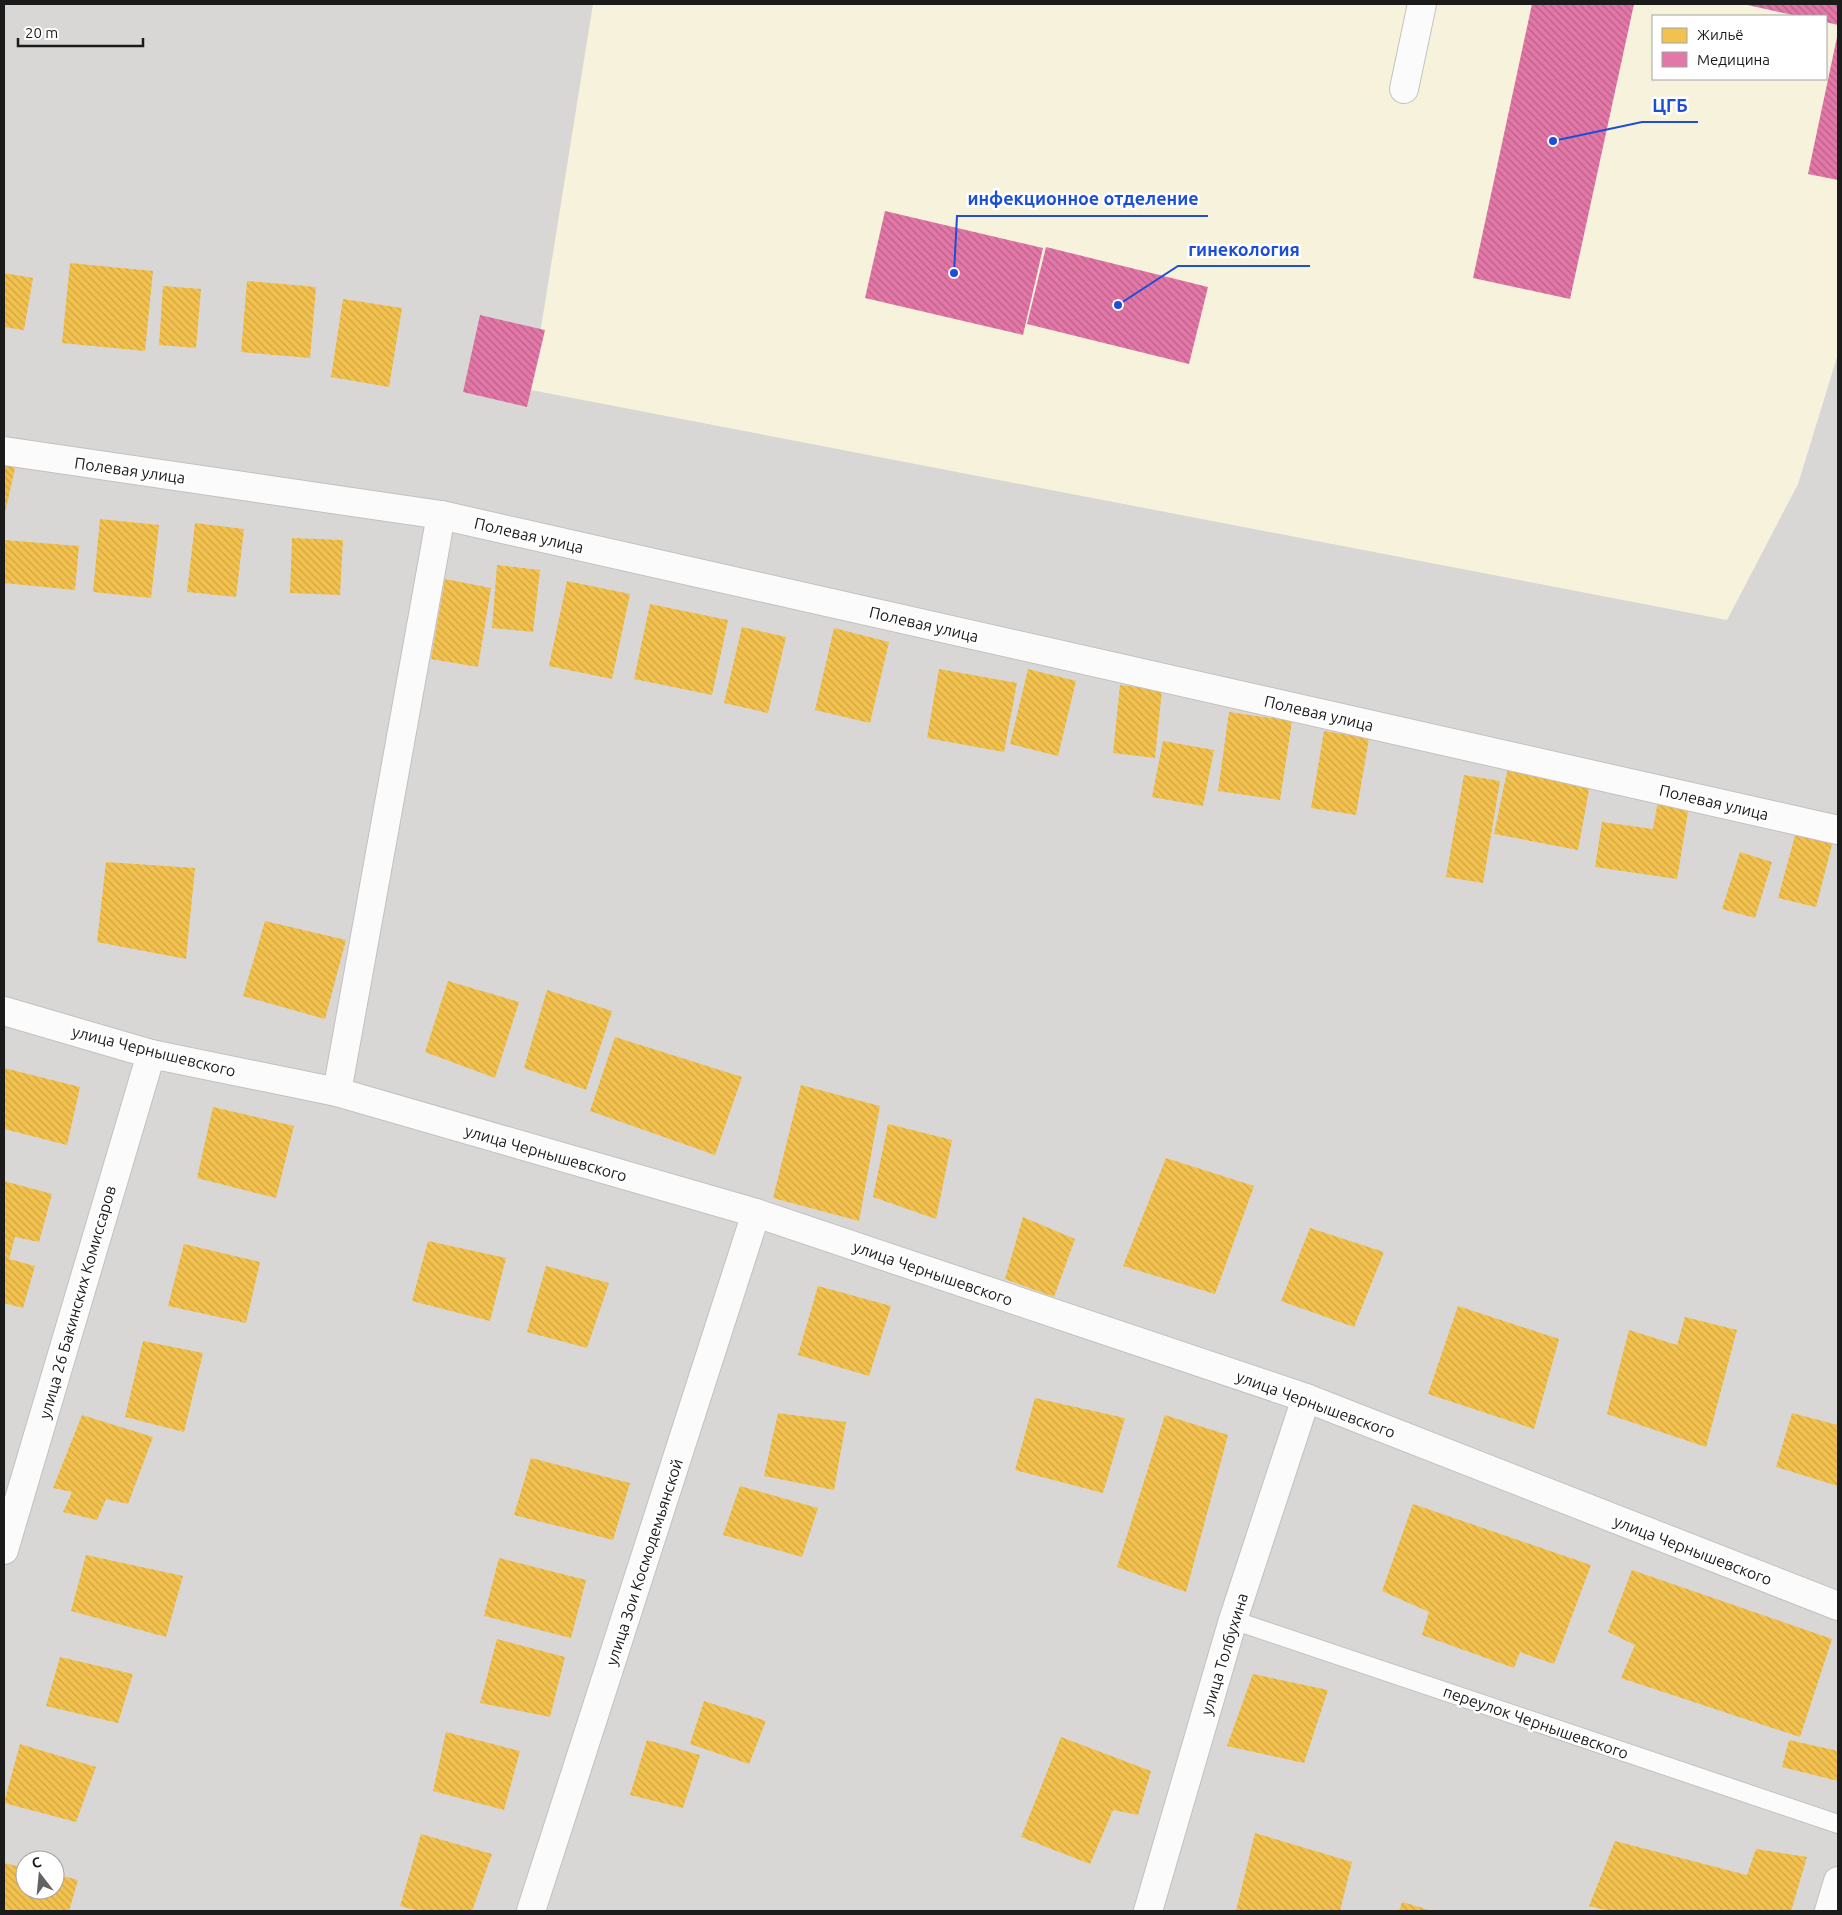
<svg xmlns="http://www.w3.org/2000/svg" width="1842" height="1915" font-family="Ubuntu,sans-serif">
<defs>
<pattern id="homes-back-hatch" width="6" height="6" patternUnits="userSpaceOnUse" patternTransform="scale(1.25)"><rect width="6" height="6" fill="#f2c14e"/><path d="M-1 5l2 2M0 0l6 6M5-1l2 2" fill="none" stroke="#cfa544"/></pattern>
<pattern id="health-back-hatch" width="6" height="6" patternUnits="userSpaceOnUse" patternTransform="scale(1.25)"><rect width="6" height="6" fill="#e377a8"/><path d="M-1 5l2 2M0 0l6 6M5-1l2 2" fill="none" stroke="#b76188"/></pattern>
</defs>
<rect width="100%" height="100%" fill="#eae7e3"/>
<path fill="#d9d7d5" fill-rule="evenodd" d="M4,4H1838V1911H4ZM1653,16H1826V79H1653ZM25,1860H55V1890H25Z"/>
<path fill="#f6f2dc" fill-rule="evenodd" d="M593,4H1838V354L1798,484L1727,620L531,390ZM1653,16H1826V79H1653Z"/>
<g fill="url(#homes-back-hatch)">
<path d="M70,263L153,271L145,351L62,343Z"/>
<path d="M4,273L33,278L24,330L4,327Z"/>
<path d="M247,281L316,287L310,358L241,352Z"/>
<path d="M163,286L201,289L196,348L159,345Z"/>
<path d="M343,299L402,308L389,387L331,377Z"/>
<path d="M4,462L16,464L5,513H4Z"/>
<path d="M100,519L159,525L151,598L93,592Z"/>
<path d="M195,523L244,529L236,597L187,592Z"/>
<path d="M292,538L343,540L340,595L290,593Z"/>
<path d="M4,540L79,546L75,590L4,583Z"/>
<path d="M497,565L540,570L533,632L492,628Z"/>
<path d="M445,579L491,588L478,667L431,659Z"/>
<path d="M567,581L630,594L612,679L549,666Z"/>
<path d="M650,604L728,620L712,695L634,679Z"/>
<path d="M742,627L786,637L768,713L724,703Z"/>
<path d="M834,628L889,642L870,723L815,710Z"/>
<path d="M939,669L1017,683L1004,752L927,738Z"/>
<path d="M1028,669L1076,681L1058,756L1010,744Z"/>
<path d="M1120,685L1162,690L1155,758L1113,753Z"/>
<path d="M1229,712L1292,721L1280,800L1218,791Z"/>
<path d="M1324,731L1369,738L1356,815L1311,808Z"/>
<path d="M1163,741L1214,750L1203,806L1152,797Z"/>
<path d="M1508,767L1590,785L1578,850L1494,834Z"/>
<path d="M1464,775L1500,781L1483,883L1446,877Z"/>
<path d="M1658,801L1689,806L1677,879L1595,867L1602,822L1653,829Z"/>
<path d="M1796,832L1833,841L1816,907L1778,898Z"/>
<path d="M1740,852L1772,862L1755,918L1722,909Z"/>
<path d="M106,862L195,868L186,959L97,942Z"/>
<path d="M265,921L346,940L325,1019L243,996Z"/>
<path d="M448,981L519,1002L495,1078L425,1052Z"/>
<path d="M547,990L612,1011L586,1090L524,1068Z"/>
<path d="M615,1037L742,1077L715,1155L590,1111Z"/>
<path d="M4,1068L80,1087L67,1145L4,1129Z"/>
<path d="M801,1085L880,1106L859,1221L773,1198Z"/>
<path d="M213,1107L294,1126L276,1198L197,1178Z"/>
<path d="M888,1124L952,1140L936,1219L873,1197Z"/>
<path d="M1166,1158L1254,1186L1215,1294L1123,1266Z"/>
<path d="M4,1181L52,1194L39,1242L15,1237L9,1259L35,1266L23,1308L4,1303Z"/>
<path d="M1023,1217L1075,1239L1054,1297L1005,1279Z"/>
<path d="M1310,1228L1384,1252L1354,1327L1281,1301Z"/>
<path d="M428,1241L506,1258L490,1321L412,1301Z"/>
<path d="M184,1244L260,1262L246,1323L168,1306Z"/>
<path d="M546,1266L609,1283L587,1348L527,1332Z"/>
<path d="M818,1286L891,1306L869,1376L798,1355Z"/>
<path d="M1458,1306L1559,1339L1534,1429L1428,1394Z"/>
<path d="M1685,1317L1737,1330L1706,1447L1607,1414L1629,1330L1677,1345Z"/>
<path d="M143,1341L203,1353L184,1432L125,1417Z"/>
<path d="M1035,1398L1125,1418L1103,1493L1015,1470Z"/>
<path d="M778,1413L846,1422L834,1490L764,1476Z"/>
<path d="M1792,1413L1838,1425V1486L1776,1467Z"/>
<path d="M82,1415L153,1437L128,1504L106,1499L97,1520L63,1512L72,1492L53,1488Z"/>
<path d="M1165,1415L1228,1435L1186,1592L1117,1567Z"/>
<path d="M531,1458L630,1483L613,1540L514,1515Z"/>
<path d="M740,1486L818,1508L802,1557L723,1535Z"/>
<path d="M1413,1504L1591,1565L1554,1664L1520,1652L1514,1668L1422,1635L1429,1612L1382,1591Z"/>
<path d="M86,1555L183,1576L166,1637L71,1611Z"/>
<path d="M499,1558L586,1580L571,1638L484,1616Z"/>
<path d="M1632,1570L1832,1639L1800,1737L1621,1678L1635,1645L1608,1632Z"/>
<path d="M497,1639L565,1657L550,1717L480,1703Z"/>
<path d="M60,1657L133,1674L118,1723L46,1706Z"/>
<path d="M1253,1674L1328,1690L1304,1763L1227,1746Z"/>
<path d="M704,1701L766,1721L749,1764L690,1744Z"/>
<path d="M446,1732L520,1751L504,1810L433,1791Z"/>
<path d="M1061,1737L1151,1771L1138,1815L1113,1810L1090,1864L1021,1837Z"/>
<path d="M647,1740L700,1755L683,1808L630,1795Z"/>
<path d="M1789,1740L1838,1751V1781L1782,1767Z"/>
<path d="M20,1744L96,1767L76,1822L4,1803Z"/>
<path d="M1255,1833L1352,1862L1340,1911H1236Z"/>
<path d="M421,1834L492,1854L472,1911H419L400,1906Z"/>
<path d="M1615,1841L1747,1875L1756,1849L1807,1857L1791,1911H1744L1736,1910V1911H1610L1589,1906Z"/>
<path d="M4,1863L25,1868V1890H55V1874L78,1880L69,1911H4Z"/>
<path d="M1402,1902L1433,1911H1399Z"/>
</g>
<g fill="url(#health-back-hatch)">
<path d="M1532,4H1634L1570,299L1473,278Z"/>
<path d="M1743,4H1838V25L1826,22V16H1797Z"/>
<path d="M1837,37H1838V180L1808,174Z"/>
<path d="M885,211L1043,248L1023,335L865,298Z"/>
<path d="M1046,247L1208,287L1189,364L1027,324Z"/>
<path d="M480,315L545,330L527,407L463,392Z"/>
</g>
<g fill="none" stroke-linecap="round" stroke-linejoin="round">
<g stroke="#c2c1bf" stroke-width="20">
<path id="service" d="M1233,1620L1838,1824"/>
</g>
<g stroke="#c2c1bf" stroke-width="30">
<g id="minor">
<path d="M1404,89L1422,4"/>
<path d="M4,451L441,515L1838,830"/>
<path d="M4,1011L151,1054L337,1092L756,1213L1306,1398L1838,1606"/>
<path d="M337,1092L441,515"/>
<path d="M4,1550L151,1054"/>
<path d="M531,1911L756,1213"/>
<path d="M1148,1911L1233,1620L1306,1398"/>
<path d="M1829,1911L1838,1881"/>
</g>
</g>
<use href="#service" stroke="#fcfbfb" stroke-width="18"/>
<use href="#minor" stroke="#fcfbfb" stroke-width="28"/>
</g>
<g text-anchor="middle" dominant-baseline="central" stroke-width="5" stroke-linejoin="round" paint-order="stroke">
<g font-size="16" fill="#1b1b1b" stroke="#fff">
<text transform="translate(130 470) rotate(8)">Полевая улица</text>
<text transform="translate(529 535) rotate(13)">Полевая улица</text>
<text transform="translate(924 624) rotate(13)">Полевая улица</text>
<text transform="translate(1319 713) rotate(13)">Полевая улица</text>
<text transform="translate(1714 802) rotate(13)">Полевая улица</text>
<text transform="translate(154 1051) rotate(14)">улица Чернышевского</text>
<text transform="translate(546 1153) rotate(16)">улица Чернышевского</text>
<text transform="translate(933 1273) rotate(19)">улица Чернышевского</text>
<text transform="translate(77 1302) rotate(-74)">улица 26 Бакинских Комиссаров</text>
<text transform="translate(1316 1404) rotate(20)">улица Чернышевского</text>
<text transform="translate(1693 1550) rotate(21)">улица Чернышевского</text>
<text transform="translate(644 1562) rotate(-72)">улица Зои Космодемьянской</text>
<text transform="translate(1224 1654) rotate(-73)">улица Толбухина</text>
<text transform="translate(1536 1722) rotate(19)">переулок Чернышевского</text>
</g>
</g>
<path fill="none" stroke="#1d4ed8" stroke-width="2" d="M1553 141L1642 122H1698M954 273L957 216H1208M1118 305L1178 266H1310"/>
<g fill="#1d4ed8" stroke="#fff" stroke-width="2">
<circle cx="1553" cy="141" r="5"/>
<circle cx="954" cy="273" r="5"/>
<circle cx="1118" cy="305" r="5"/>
</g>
<g font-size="18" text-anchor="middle" font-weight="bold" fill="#1d4ed8" stroke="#fff" stroke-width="5" stroke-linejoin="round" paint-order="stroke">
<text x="1670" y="112">ЦГБ</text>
<text x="1083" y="205">инфекционное отделение</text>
<text x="1244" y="256">гинекология</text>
</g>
<rect width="1842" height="1915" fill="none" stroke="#1b1b1b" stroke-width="10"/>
<rect x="1652" y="15" width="175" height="65" fill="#ffffff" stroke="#a4a4a4"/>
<rect x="1662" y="28" width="25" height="15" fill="#f2c14e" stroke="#a4a4a4"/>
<text x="1697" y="40" font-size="15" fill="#1b1b1b">Жильё</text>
<rect x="1662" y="52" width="25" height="15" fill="#e377a8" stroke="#a4a4a4"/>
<text x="1697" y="65" font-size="15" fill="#1b1b1b">Медицина</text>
<g transform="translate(40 1875) rotate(344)"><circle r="24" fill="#ffffff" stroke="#a4a4a4"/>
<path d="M0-4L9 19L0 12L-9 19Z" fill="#636261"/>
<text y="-8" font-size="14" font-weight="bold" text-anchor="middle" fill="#1b1b1b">С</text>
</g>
<path d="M18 38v8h125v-8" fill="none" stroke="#1b1b1b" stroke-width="2.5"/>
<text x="25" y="38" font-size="15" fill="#1b1b1b" stroke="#ffffff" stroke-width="4" paint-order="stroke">20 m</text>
</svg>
